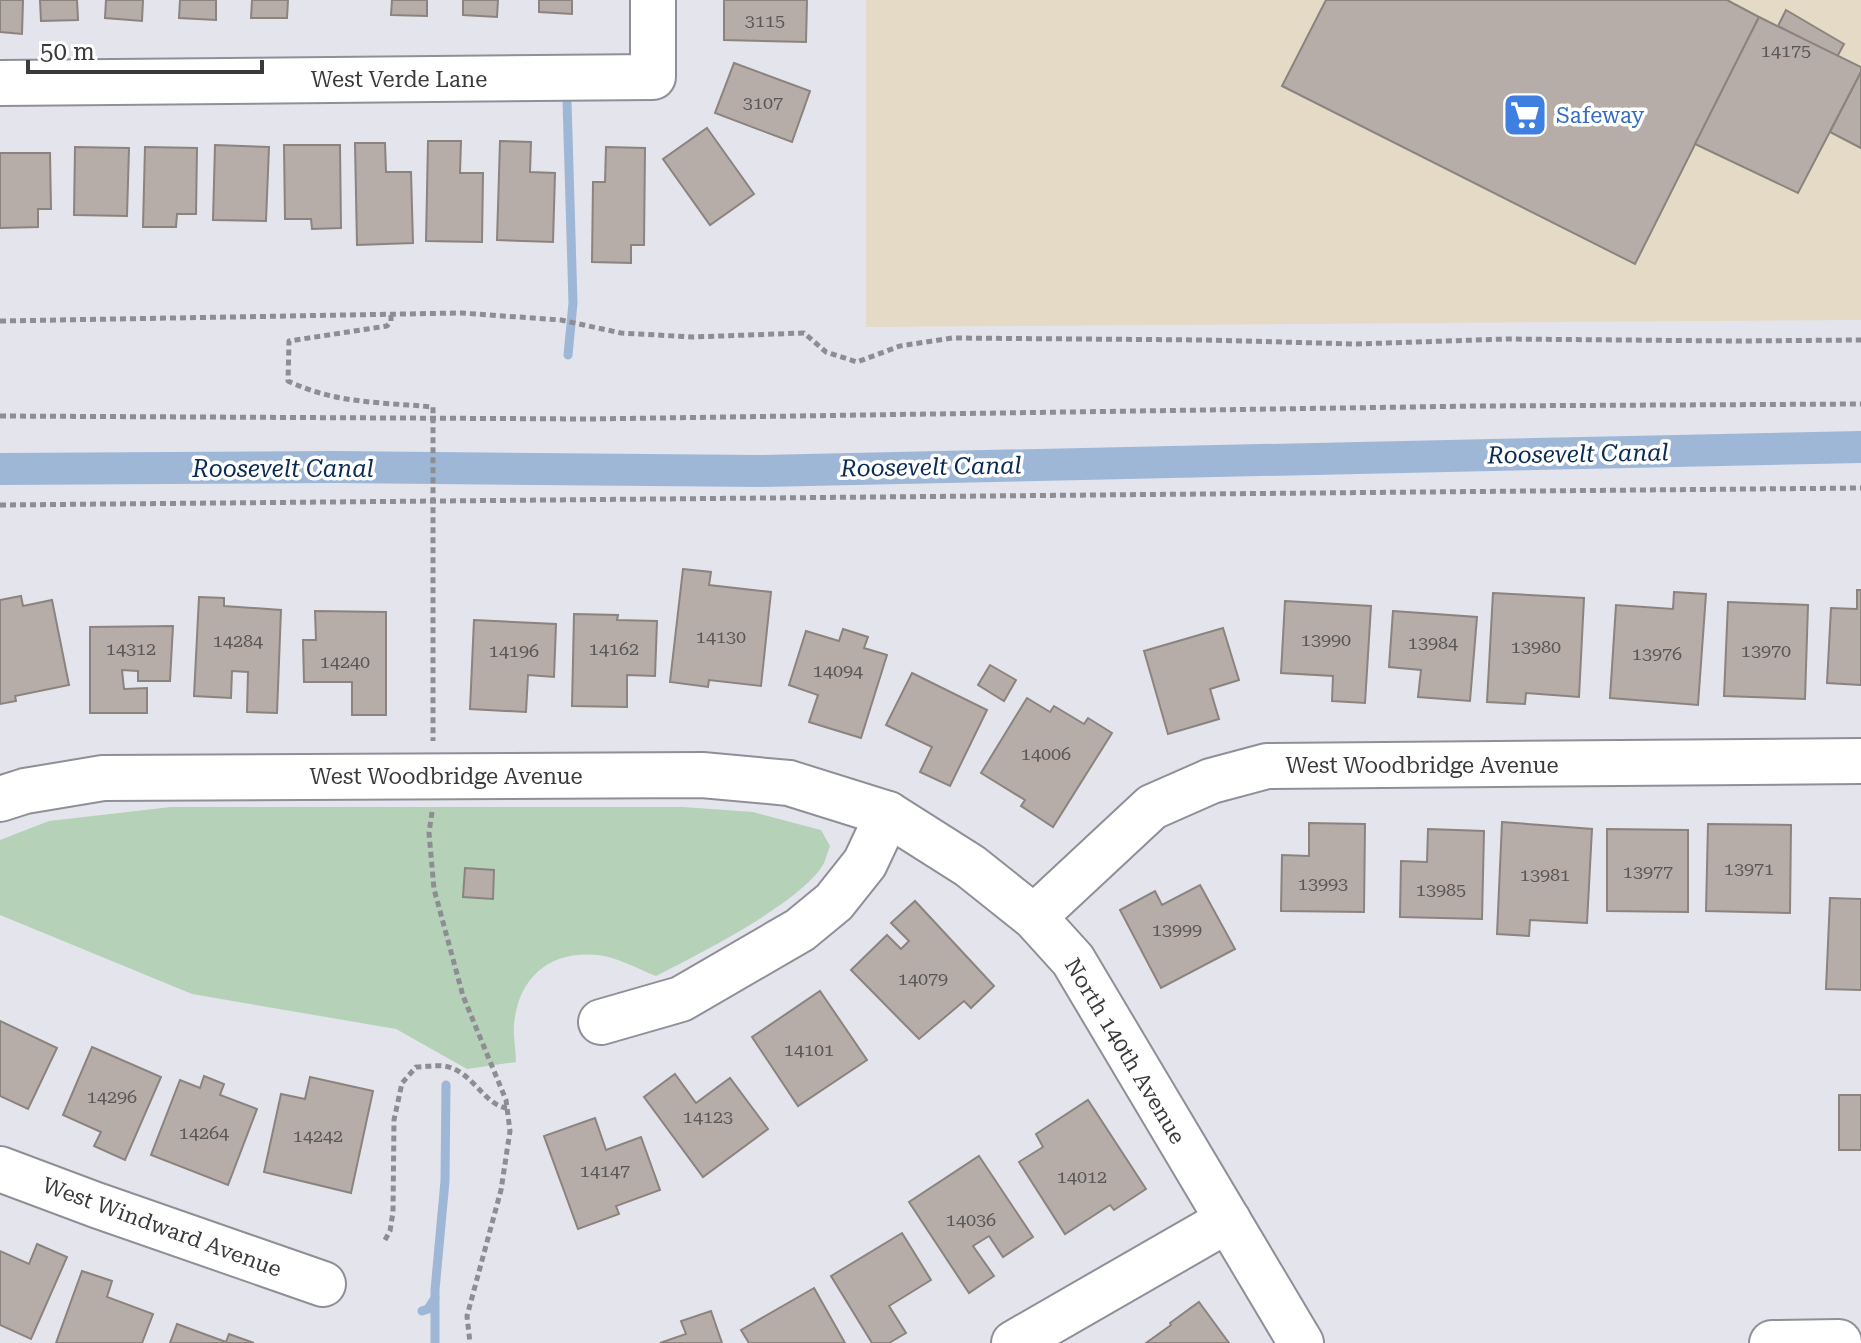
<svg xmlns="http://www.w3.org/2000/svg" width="1861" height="1343" font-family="'Roboto Serif',serif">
<rect width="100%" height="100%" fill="#e4e4ed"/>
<path fill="#e5dac5" d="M866,0H1861V320L866,327Z"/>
<path fill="#b5d2b8" d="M171,807H683L753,812L821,830L830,846C828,851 826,858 824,863C803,902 697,955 656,976C638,969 617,957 598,955C550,950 518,977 514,1025C513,1036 516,1050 516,1062L467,1069L396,1029L192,994L0,915V840L49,821Z"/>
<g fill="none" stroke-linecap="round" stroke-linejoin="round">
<g stroke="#9fb7d7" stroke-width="9">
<path d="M567,101L573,303L568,355"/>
<path d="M422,1311L428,1309L435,1298"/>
<path d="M435,1343V1290L445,1181L446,1085"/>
</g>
<path stroke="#9fb7d7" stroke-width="32" d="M0,469L335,467L760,471L1861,447"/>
</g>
<g fill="#b6ada8" stroke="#8b837e" stroke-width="2">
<path d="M0,0H23L22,34L0,32Z"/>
<path d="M40,0H77L78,20L41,21Z"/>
<path d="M106,0H143L142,21L105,18Z"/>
<path d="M180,0H216V20L179,18Z"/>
<path d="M252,0H288L287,18H251Z"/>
<path d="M392,0H427V16L391,15Z"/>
<path d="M463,0H498L497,17L463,15Z"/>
<path d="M539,0H572V14L539,12Z"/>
<path d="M724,0H807L806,42L724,40Z"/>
<path d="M1326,0H1727L1759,17L1635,264L1282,86Z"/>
<path d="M1786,10L1844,44L1837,57L1778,26Z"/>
<path d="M1759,17L1861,67V72L1798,193L1695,144Z"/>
<path d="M734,63L810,91L792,142L715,113Z"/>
<path d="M1861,72V148L1830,132Z"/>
<path d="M707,128L754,194L710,225L663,159Z"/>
<path d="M428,141H461L460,173H483L482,242L426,241Z"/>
<path d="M500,141L531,142L530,172L555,173L553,242L497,240Z"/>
<path d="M355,143H385L386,172H411L413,243L357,245Z"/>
<path d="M215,145L269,147L266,221L213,220Z"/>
<path d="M284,145H340L341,228L312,229L311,219H285Z"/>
<path d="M75,147L129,148L127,216L74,215Z"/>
<path d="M145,147L197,148L196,214H177L176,227H143Z"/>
<path d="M606,147L645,148L644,245H631V263L592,262L593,182H605Z"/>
<path d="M0,153H50L51,209H38V227L0,228Z"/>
<path d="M683,569L711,572L709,585L771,592L761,686L709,680L708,687L670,682Z"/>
<path d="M1857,590H1861V685L1827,683L1831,608L1857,609Z"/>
<path d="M1674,592L1706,594L1698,705L1610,698L1616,605L1673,609Z"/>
<path d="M1493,593L1584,598L1579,697L1526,693L1525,704L1487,702Z"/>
<path d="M21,596L23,606L52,600L69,685L15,696L16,701L0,704V600Z"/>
<path d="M199,597L224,598V606L281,610L277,713L247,712L248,672L232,671L231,698L194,696Z"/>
<path d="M1285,601L1371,606L1365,703L1332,701L1333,676L1281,673Z"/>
<path d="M1728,602L1808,605L1805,699L1724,696Z"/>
<path d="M315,611L386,612V715H352V682H304L303,640H316Z"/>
<path d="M1393,611L1477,617L1470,701L1418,697L1421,670L1389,667Z"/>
<path d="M574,614L618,615L617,620L657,621L655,676L627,675V707L572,706Z"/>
<path d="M474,620L556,624L554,677L528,675L526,712L470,709Z"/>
<path d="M173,626L170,681H138V671L122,670L124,689L147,688V713H90V627Z"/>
<path d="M1223,628L1239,680L1210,689L1219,719L1168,734L1144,651Z"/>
<path d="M843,629L868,637L864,648L887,655L861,738L809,722L818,695L789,685L806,631L839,641Z"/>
<path d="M990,665L1016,680L1004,701L978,685Z"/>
<path d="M912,673L987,710L950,786L920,772L932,747L886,725Z"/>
<path d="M1027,698L1050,712L1054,706L1084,724L1088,718L1112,733L1053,827L1021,806L1025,800L981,773Z"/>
<path d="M1502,822L1592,829L1587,923L1530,920L1529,936L1497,934Z"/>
<path d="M1309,823L1365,824L1364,912L1281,911L1282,855L1309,856Z"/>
<path d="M1708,824L1791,825L1790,913L1706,911Z"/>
<path d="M1428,829L1484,831L1482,919L1400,917L1401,861L1427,862Z"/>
<path d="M1607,829L1688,830V912L1607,911Z"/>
<path d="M465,868L494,870L493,899L463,897Z"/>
<path d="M1200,885L1235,949L1161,988L1120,910L1155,891L1162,905Z"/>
<path d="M1830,898L1861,899V990L1826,989Z"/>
<path d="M915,901L994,986L971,1008L964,1001L919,1039L851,970L887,935L901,949L909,941L891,923Z"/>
<path d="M820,991L867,1060L798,1106L752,1037Z"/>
<path d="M0,1021L57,1048L28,1109L0,1096Z"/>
<path d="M92,1047L161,1077L125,1160L94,1146L101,1132L63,1115Z"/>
<path d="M675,1074L696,1103L730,1078L768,1129L703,1177L644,1097Z"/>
<path d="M204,1076L224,1084L220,1095L257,1109L228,1185L151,1155L180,1080L200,1088Z"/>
<path d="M310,1077L373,1091L351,1193L264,1172L281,1094L305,1099Z"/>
<rect x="1839" y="1095" width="22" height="55"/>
<path d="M1088,1100L1146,1189L1114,1210L1110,1205L1065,1234L1019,1162L1043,1147L1036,1134Z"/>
<path d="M595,1118L606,1150L641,1137L660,1190L616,1206L619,1214L578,1229L544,1136Z"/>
<path d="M979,1156L1033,1237L1003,1257L989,1236L973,1246L994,1276L969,1293L909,1202Z"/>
<path d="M902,1233L931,1280L889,1306L906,1333L889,1343H872L831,1276Z"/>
<path d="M37,1244L67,1257L31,1339L0,1325V1251L29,1264Z"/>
<path d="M82,1271L112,1281L107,1297L153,1314L142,1343H56Z"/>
<path d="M814,1288L845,1343H749L741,1330Z"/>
<path d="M1199,1302L1229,1343H1146L1171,1325L1170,1323Z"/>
<path d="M711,1311L722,1343H660L686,1334L681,1321Z"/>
<path d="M177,1324L226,1342L229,1334L254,1343H170Z"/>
</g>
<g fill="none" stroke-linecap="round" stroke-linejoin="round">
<g stroke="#8f8f98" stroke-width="48">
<g id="minor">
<path d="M0,83L653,77V0"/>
<path d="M0,799L25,791L103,778L702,775L789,783L888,814L970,866L1034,917L1073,960L1301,1343"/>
<path d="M1034,917L1152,807L1211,781L1267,766L1861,761"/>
<path d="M601,1022L681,999L800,930L834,902L865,863L888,814"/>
<path d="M0,1169L96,1205L323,1284"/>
<path d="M1014,1343L1228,1220"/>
<path d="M1772,1343L1839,1342"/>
</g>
</g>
<g stroke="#8d8d93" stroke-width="5" stroke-dasharray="6 4" stroke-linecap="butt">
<path d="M391,315V321L387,326L289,341L288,381C337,404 380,402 433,407V741"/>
<path d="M0,321L461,313L561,320L621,333L693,337L804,333L826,352L857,362L900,346L952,338L1206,340L1356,344L1507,339L1738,341L1861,340"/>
<path d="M0,416L590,419L1478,406L1861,404"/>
<path d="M0,505L1861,488"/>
<path d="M432,812L429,833L434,889L463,996L506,1100L510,1131L501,1190L467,1316L470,1343"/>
<path d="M385,1240L390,1231L393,1212L394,1120L402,1083L416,1067C425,1067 434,1065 443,1066C472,1069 483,1105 507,1108"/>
</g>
<use href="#minor" stroke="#fff" stroke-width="44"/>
</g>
<defs>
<g id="supermarket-square" transform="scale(2.3)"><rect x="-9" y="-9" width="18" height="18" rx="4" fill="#3f7fe0" stroke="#fff"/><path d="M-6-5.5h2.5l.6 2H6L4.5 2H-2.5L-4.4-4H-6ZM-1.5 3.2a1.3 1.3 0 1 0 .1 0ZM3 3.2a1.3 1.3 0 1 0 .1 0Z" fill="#fff"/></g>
</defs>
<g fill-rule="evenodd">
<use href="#supermarket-square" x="1525" y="115"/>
</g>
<g text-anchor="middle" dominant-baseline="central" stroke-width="7" stroke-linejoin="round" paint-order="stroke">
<g font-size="18" fill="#595758">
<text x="765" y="20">3115</text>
<text x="1786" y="50">14175</text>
<text x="763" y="102">3107</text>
<text x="721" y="636">14130</text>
<text x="1326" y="639">13990</text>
<text x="238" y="640">14284</text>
<text x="1433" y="642">13984</text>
<text x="1536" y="646">13980</text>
<text x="131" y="648">14312</text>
<text x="614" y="648">14162</text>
<text x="514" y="650">14196</text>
<text x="1766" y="650">13970</text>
<text x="1657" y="653">13976</text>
<text x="345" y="661">14240</text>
<text x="838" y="670">14094</text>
<text x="1046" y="753">14006</text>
<text x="1749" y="868">13971</text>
<text x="1648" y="871">13977</text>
<text x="1545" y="874">13981</text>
<text x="1323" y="883">13993</text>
<text x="1441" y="889">13985</text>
<text x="1177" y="929">13999</text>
<text x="923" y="978">14079</text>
<text x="809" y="1049">14101</text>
<text x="112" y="1096">14296</text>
<text x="708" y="1116">14123</text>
<text x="204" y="1132">14264</text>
<text x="318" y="1135">14242</text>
<text x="605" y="1170">14147</text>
<text x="1082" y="1176">14012</text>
<text x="971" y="1219">14036</text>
</g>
<g font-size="22" fill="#3a3a3d" stroke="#fff">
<text x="399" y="79">West Verde Lane</text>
<text x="1422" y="765">West Woodbridge Avenue</text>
<text x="446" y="776">West Woodbridge Avenue</text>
<text transform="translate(1125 1051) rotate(59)">North 140th Avenue</text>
<text transform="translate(162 1227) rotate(20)">West Windward Avenue</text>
</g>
<g font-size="22" fill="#366cbe" stroke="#fff" text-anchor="start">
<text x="1556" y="115">Safeway</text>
</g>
<g font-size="24" font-style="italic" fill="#0a2b54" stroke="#fff">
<text transform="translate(1578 454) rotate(-1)">Roosevelt Canal</text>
<text transform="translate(931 467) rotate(-1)">Roosevelt Canal</text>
<text x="283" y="469">Roosevelt Canal</text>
</g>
</g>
<path d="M28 60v12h234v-12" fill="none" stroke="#3a3a3d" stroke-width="4"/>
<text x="40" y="60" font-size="24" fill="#3a3a3d" stroke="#ffffff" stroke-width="6" paint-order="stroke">50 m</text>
</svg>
